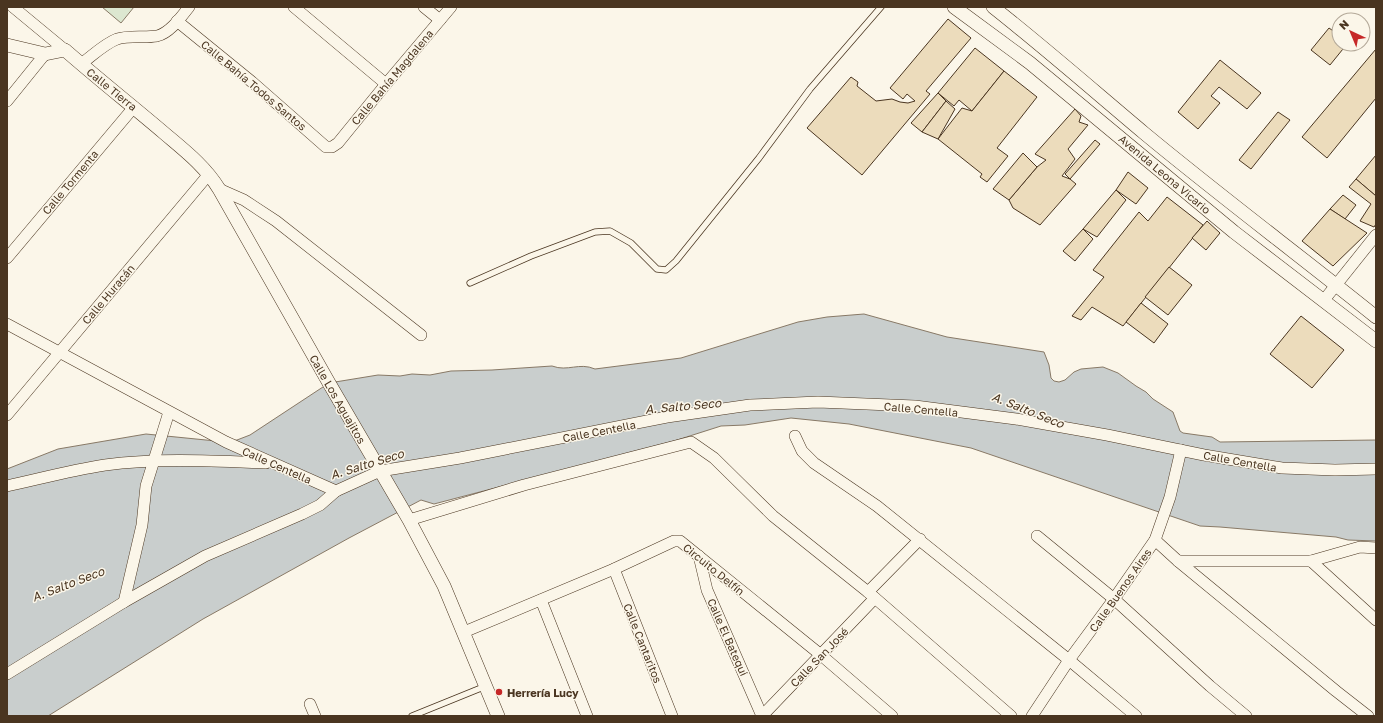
<svg xmlns="http://www.w3.org/2000/svg" width="1383" height="723" font-family="'Golos Text',sans-serif">
<rect width="100%" height="100%" fill="#fbf6e9"/>
<path fill="#dce7d0" stroke="#887966" d="M102,7H134L121,23Z"/>
<path fill="#c9cecd" stroke="#887966" d="M864,314L947,337L1044,352L1049,365L1051,378L1054,381L1059,382L1065,380L1074,372L1081,369L1103,367L1118,373L1136,386L1146,392L1153,399L1173,412L1180,431L1183,433L1212,437L1220,442L1376,440V541L1348,540L1336,537L1220,527L1200,526L971,448L849,424L791,418L745,425L721,426L674,441L434,504L421,500L349,538L203,619L48,716H7V469L58,449L146,434L226,442L237,440L250,435L329,383L378,375L400,376L412,374L430,375L451,371L492,370L552,366C568,372 579,362 595,369L681,358L798,322L827,317Z"/>
<g fill="#ecdcbc" stroke="#4a3520">
<path d="M948,19L971,38L926,91L930,94L862,175L807,128L851,77L858,82L857,86L876,101L892,99L900,102L908,103L915,101L907,94L903,99L890,88Z"/>
<path d="M1329,28L1339,35V44H1347L1330,65L1311,50Z"/>
<path d="M975,48L1004,71L972,111L959,100L954,106L938,93Z"/>
<path d="M1376,49V98L1327,158L1302,137Z"/>
<path d="M1220,60L1261,93L1247,109L1219,87L1211,96L1220,103L1198,129L1178,112Z"/>
<path d="M1004,71L1037,97L997,148L1008,156L987,182L980,177L982,174L938,139L962,108L972,111Z"/>
<path d="M938,93L946,101L922,132L911,123Z"/>
<path d="M946,101L955,109L938,139L922,132Z"/>
<path d="M1075,109L1081,116L1079,122L1088,125L1068,149L1075,159L1062,176L1070,179L1076,184L1040,225L1013,208L1009,200L1037,167L1046,160L1035,154Z"/>
<path d="M1278,112L1290,120L1251,169L1239,160Z"/>
<path d="M1095,140L1100,144L1070,179L1065,174Z"/>
<path d="M1023,153L1037,167L1009,200L993,189Z"/>
<path d="M1376,155V196L1356,179Z"/>
<path d="M1128,172L1148,188L1136,204L1116,190Z"/>
<path d="M1356,179L1376,196V224L1374,227L1360,221L1371,204L1349,187Z"/>
<path d="M1116,190L1126,200L1097,237L1083,229Z"/>
<path d="M1343,195L1356,205L1345,219L1330,209Z"/>
<path d="M1167,197L1203,225L1123,326L1092,307L1081,320L1072,316L1104,277L1093,270L1139,212L1148,221Z"/>
<path d="M1330,209L1367,233L1333,266L1302,241Z"/>
<path d="M1207,221L1220,233L1206,250L1192,238Z"/>
<path d="M1083,229L1093,239L1075,261L1063,251Z"/>
<path d="M1169,267L1192,285L1168,315L1145,297Z"/>
<path d="M1141,303L1168,324L1154,343L1126,322Z"/>
<path d="M1301,316L1344,350L1312,388L1270,354Z"/>
</g>
<g fill="none" stroke-linecap="round" stroke-linejoin="round">
<g stroke="#4a3520" stroke-width="7">
<g id="service">
<path d="M470,283L531,256L595,232L610,231L631,243L657,269L666,270L676,261L759,158L810,89L881,7"/>
<path d="M412,716L486,686"/>
</g>
</g>
<g stroke="#4a3520" stroke-width="12">
<g id="minor">
<path d="M13,7L65,50"/>
<path d="M294,7L386,84"/>
<path d="M424,7L440,20"/>
<path d="M177,21L252,82L326,147H332L338,143L386,84L451,7"/>
<path d="M81,64C92,56 104,44 117,39C130,35 144,38 157,36C170,33 181,17 189,7"/>
<path d="M7,101L45,54"/>
<path d="M219,189L244,200L276,221L421,335"/>
<path d="M7,258L134,107"/>
<path d="M1324,300L1376,235"/>
<path d="M7,324L226,442L336,491L380,471L460,458L667,417L750,405L818,402L915,406L1016,419L1107,435L1204,455L1282,468L1335,470L1376,469"/>
<path d="M7,415L209,174"/>
<path d="M795,436L802,451L814,463L877,506L1069,660L1136,716"/>
<path d="M7,486C39,479 72,470 105,465C158,458 213,461 266,463"/>
<path d="M409,520L524,485L691,442L714,458L773,516L868,592L1011,716"/>
<path d="M1037,536L1114,599L1210,686L1246,716"/>
<path d="M1155,540L1178,561L1336,691L1368,716"/>
<path d="M699,556L707,590L762,716"/>
<path d="M1178,561H1311L1360,547L1376,548"/>
<path d="M1311,561L1376,620"/>
<path d="M614,569L672,716"/>
<path d="M868,592L920,539"/>
<path d="M541,600L587,716"/>
<path d="M124,602L142,525L146,486L169,412"/>
<path d="M464,632L614,569L674,541H680L821,655L892,716"/>
<path d="M7,674L124,602L205,556L302,514L320,505L336,491"/>
<path d="M310,704L315,716"/>
<path d="M762,716L875,598"/>
<path d="M1032,716L1069,660L1114,599L1155,540L1170,497L1181,450"/>
</g>
</g>
<g stroke="#4a3520" stroke-width="14">
<g id="tertiary">
<path d="M954,7L1030,63L1234,232L1376,341"/>
<path d="M993,7C1045,48 1094,91 1144,133C1220,196 1299,255 1376,317"/>
<path d="M7,45L45,54L65,50C97,78 131,105 164,133C184,150 205,166 219,189L329,383L409,520L444,586L498,716"/>
</g>
</g>
<use href="#service" stroke="#fbf6e9" stroke-width="5.5"/>
<use href="#minor" stroke="#fbf6e9" stroke-width="11"/>
<use href="#tertiary" stroke="#fbf6e9" stroke-width="13"/>
</g>
<circle fill="#c62828" stroke="#fbf6e9" stroke-width="1.5" cx="499" cy="692" r="4"/>
<g text-anchor="middle" dominant-baseline="central" stroke-width="3" stroke-linejoin="round" paint-order="stroke">
<g font-size="11" fill="#4a3520" stroke="#fbf6e9">
<text transform="translate(392 77) rotate(-50)">Calle Bahía Magdalena</text>
<text transform="translate(254 85) rotate(40)">Calle Bahía Todos Santos</text>
<text transform="translate(112 89) rotate(39)">Calle Tierra</text>
<text transform="translate(1165 174) rotate(40)">Avenida Leona Vicario</text>
<text transform="translate(70 182) rotate(-50)">Calle Tormenta</text>
<text transform="translate(108 294) rotate(-50)">Calle Huracán</text>
<text transform="translate(338 399) rotate(60)">Calle Los Aguajitos</text>
<text transform="translate(921 409) rotate(5)">Calle Centella</text>
<text transform="translate(599 431) rotate(-11)">Calle Centella</text>
<text transform="translate(1240 461) rotate(10)">Calle Centella</text>
<text transform="translate(277 465) rotate(24)">Calle Centella</text>
<text transform="translate(714 569) rotate(39)">Circuito Delfín</text>
<text transform="translate(1120 590) rotate(-55)">Calle Buenos Aires</text>
<text transform="translate(728 637) rotate(66)">Calle El Batequi</text>
<text transform="translate(643 643) rotate(68)">Calle Cantaritos</text>
<text transform="translate(819 657) rotate(-46)">Calle San José</text>
</g>
<g font-size="11" font-weight="bold" fill="#4a3520" stroke="#fbf6e9" text-anchor="start">
<text x="507" y="692">Herrería Lucy</text>
</g>
<g font-size="12" font-style="italic" fill="#4a3520" stroke="#fbf6e9">
<text transform="translate(683 406) rotate(-5)">A. Salto Seco</text>
<text transform="translate(1028 410) rotate(22)">A. Salto Seco</text>
<text transform="translate(367 464) rotate(-17)">A. Salto Seco</text>
<text transform="translate(68 584) rotate(-21)">A. Salto Seco</text>
</g>
</g>
<rect width="1383" height="723" fill="none" stroke="#4a3520" stroke-width="16"/>
<g transform="translate(1351 32) rotate(316)"><circle r="19" fill="#fbf6e9" stroke="#b4a999"/>
<path d="M0-3L7 15L0 10L-7 15Z" fill="#c62828"/>
<text y="-6" font-size="11" font-weight="bold" text-anchor="middle" fill="#4a3520">N</text>
</g>
</svg>
